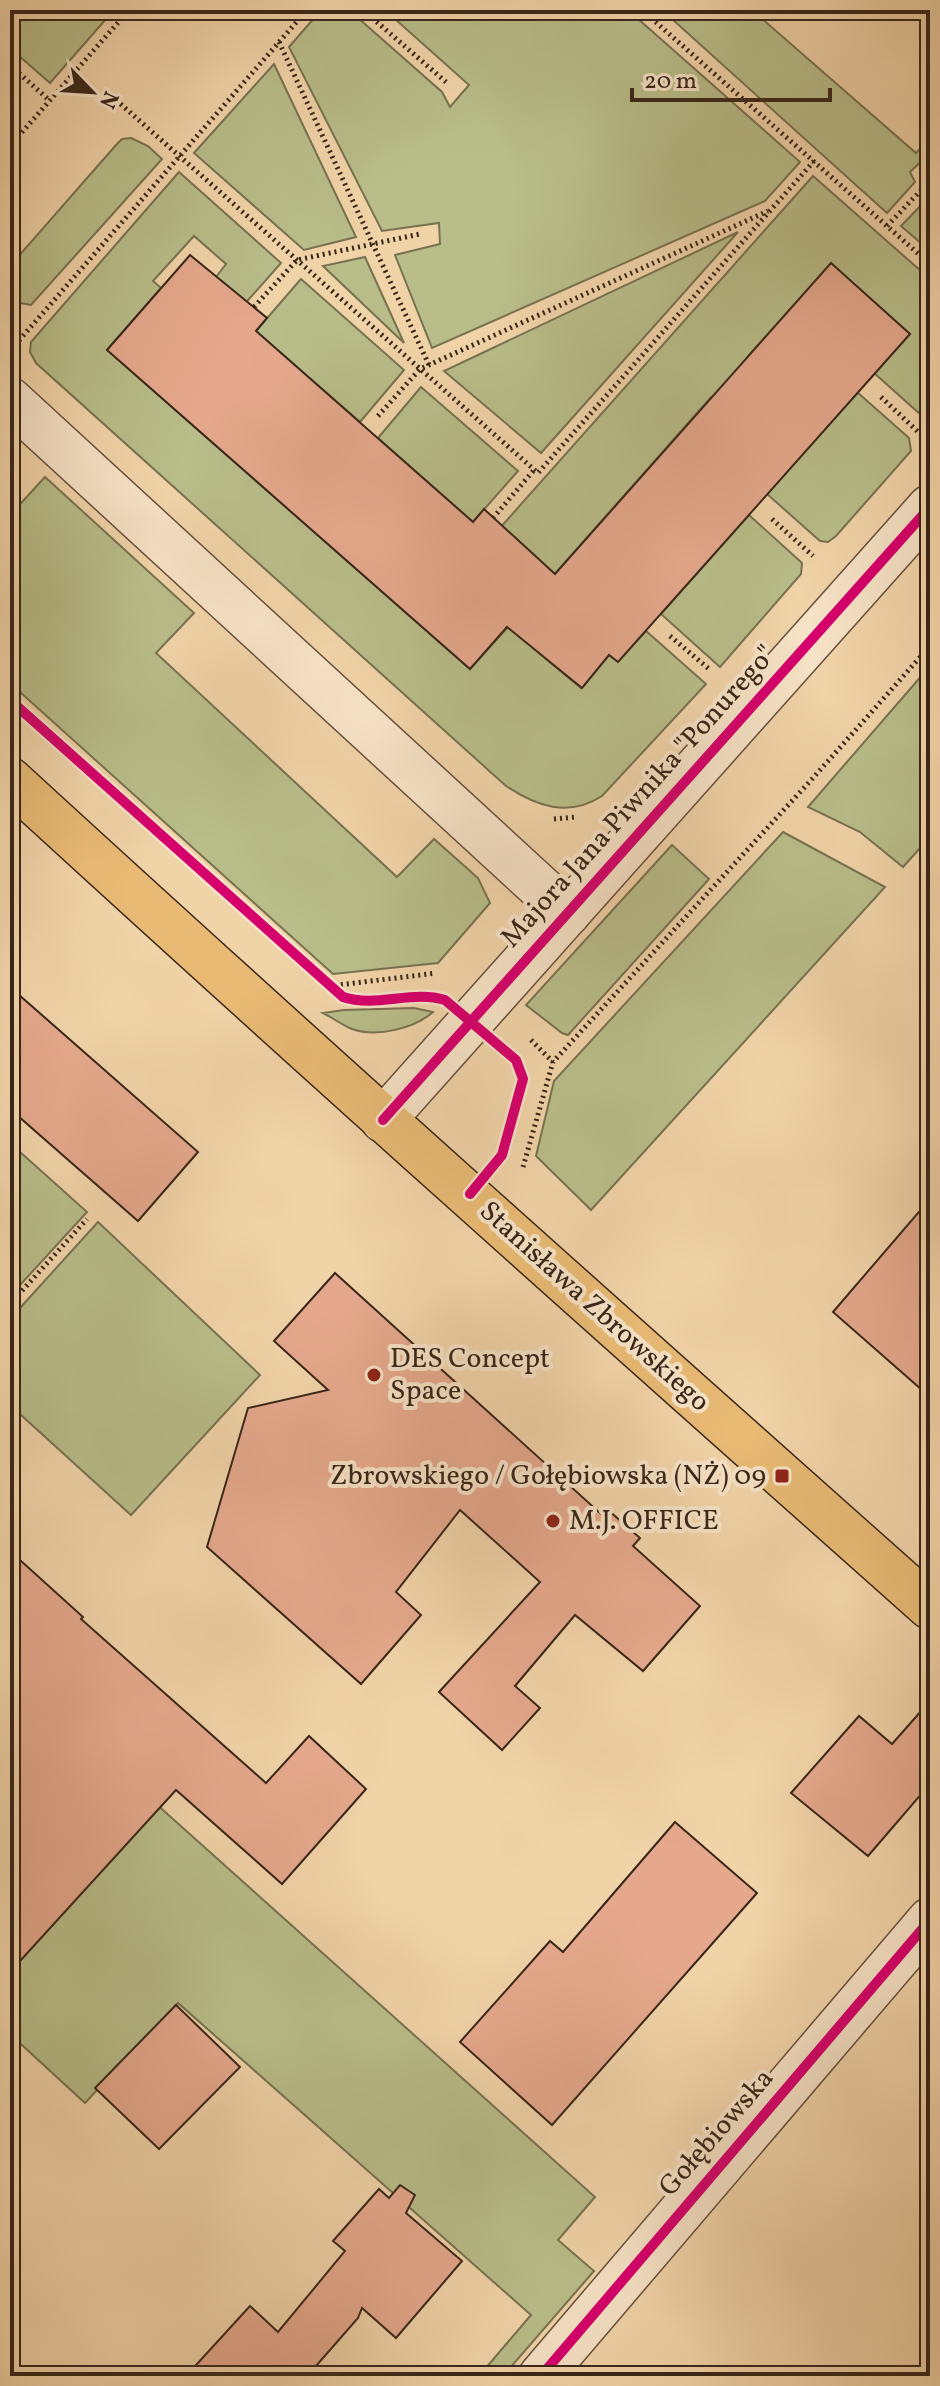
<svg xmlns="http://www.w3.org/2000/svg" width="940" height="2386" font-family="Vollkorn,serif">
<rect width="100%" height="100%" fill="#f1d3a8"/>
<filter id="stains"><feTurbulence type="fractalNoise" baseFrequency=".0025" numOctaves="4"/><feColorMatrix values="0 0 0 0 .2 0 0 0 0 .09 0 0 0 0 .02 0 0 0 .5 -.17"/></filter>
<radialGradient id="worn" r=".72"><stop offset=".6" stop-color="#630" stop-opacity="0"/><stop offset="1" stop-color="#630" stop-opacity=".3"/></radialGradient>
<g fill="#b8bd89" stroke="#787250" stroke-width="2">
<path d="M10,10H114L50,83L10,48Z"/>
<path d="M321,10H349L442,92L450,107L469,85L385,10H628L800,162L765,201L432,348L395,255L440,244L439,223L382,231L289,47Z"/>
<path d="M662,10H752L916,153L930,138V153L910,172L915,182L887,213Z"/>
<path d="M274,64L356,237L304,250L194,153Z"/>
<path d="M131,138L148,146L162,159L31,305L21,303L10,293V266L116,145L122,139Z"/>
<path d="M179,172L281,263L242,307L213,281L226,264L194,236L153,281L161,288L107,350L470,669L517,617L539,653L581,688L609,655L618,662L646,631L706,684L602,796C568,818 536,806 506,786L36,363L30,352L31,342Z"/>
<path d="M813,176L930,279V423L874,373L909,333L831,264L749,355L721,404L711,397L545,585L491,538Z"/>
<path d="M929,197L930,198V251L901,226Z"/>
<path d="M738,232L541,453L444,371Z"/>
<path d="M365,257L404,343L323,266Z"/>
<path d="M301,279L404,370L360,422L256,331Z"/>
<path d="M421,387L518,471L473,522L378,438Z"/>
<path d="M857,392L909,438L911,451L836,536L828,542L820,541L767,494Z"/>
<path d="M45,477L194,613L156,653L397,877L434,839L478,878L490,903L438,963L333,974L10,683V512L12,513Z"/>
<path d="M749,515L802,563L801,574L720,667L661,614Z"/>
<path d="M930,666V837L903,867L860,832L808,807Z"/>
<path d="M783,832L885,887L591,1210L536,1156L554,1081Z"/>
<path d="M672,845L709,879L568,1035L562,1033L526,1005Z"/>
<path d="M414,1008L433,1012C415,1028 377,1038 352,1029C342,1025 333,1018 323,1013L344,1010Z"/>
<path d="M10,1143L87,1212L10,1296Z"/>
<path d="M98,1222L260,1375L131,1515L10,1405V1319Z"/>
<path d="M10,1673L595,2197L558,2240L594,2271L503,2376H479L531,2315L178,2003L85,2103L10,2034V1972L126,1844Z"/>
</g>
<g fill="#e5a88c" stroke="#382618" stroke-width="2">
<path d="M190,255L267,318L256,331L473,522L484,509L555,574L831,263L910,334L618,662L609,655L582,688L507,627L470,669L107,350Z"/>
<path d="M10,987L198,1152L138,1221L10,1109Z"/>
<path d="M930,1199V1397L833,1312Z"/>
<path d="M335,1273L601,1514L607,1509L640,1538L633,1546L700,1606L643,1671L575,1615L515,1686L540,1708L502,1750L439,1692L540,1582L460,1510L396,1592L421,1615L361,1684L207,1547L248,1408L328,1390L274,1341Z"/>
<path d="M10,1551L83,1617L81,1619L266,1783L309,1736L366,1789L282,1884L176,1790L10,1972Z"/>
<path d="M930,1701V1784L868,1856L791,1793L859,1716L892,1744Z"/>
<path d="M675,1822L757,1893L552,2125L460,2042L550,1941L563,1952Z"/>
<path d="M176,2005L240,2067L159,2149L95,2088Z"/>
<path d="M400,2185L415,2195L406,2213L462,2261L396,2338L362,2308L358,2318L316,2366L327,2376H186L250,2306L278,2332L345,2251L333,2241L379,2189L389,2198Z"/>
</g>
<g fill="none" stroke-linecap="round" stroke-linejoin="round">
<g stroke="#66513c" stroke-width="47">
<g id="minor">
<path d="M10,400L568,913"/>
<path d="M383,1120L930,507"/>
<path d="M541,2376L930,1920"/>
</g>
</g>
<g stroke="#382618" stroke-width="47">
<path id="major" d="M10,780C314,1059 622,1333 930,1607"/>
</g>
<g stroke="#382618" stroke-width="5" stroke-dasharray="2 4" stroke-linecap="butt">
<path d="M363,10L446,82"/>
<path d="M642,10L930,264"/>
<path d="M279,42L429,365"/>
<path d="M10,65L50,101"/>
<path d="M116,100L538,473L814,161"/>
<path d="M10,146L129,10"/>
<path d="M887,226L925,186"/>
<path d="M254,307L297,260L420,234"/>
<path d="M15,345L307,10"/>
<path d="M881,397L930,443"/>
<path d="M378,416L420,369L768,211"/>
<path d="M493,518L534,470"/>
<path d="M772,519L813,556"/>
<path d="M670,636L709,669"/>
<path d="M554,819L576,817"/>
<path d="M323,987L436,973"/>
<path d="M531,1040L553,1062"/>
<path d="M523,1167L553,1062L813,778L930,646"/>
<path d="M10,1304L87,1219"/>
</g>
<use href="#minor" stroke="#f6e2c6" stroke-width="44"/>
<use href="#major" stroke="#e8ba74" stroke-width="44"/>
<g stroke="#f6e2c6" stroke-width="15">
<g id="cycleway">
<path d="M10,700L343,997C376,1008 412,990 445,1000L516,1060L523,1079L502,1155L470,1194"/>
<path d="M383,1120L930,507"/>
<path d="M541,2376L930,1920"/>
</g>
</g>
<use href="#cycleway" stroke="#d6006c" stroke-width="10"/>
</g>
<g fill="#8f2418" stroke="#f6e2c6" stroke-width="3">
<circle cx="374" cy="1375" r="8"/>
<rect x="774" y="1468" width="16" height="16" rx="4"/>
<circle cx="553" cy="1521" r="8"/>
</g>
<g text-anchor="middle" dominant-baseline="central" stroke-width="8" stroke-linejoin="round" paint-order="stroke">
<g font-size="28" fill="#382618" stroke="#f6e2c6">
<text transform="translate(639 797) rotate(-48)">Majora Jana Piwnika "Ponurego"</text>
<text transform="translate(594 1307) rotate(42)">Stanisława Zbrowskiego</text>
<text transform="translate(717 2133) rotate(-49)">Gołębiowska</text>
</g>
<g font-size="28" fill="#382618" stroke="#f6e2c6" text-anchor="start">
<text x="390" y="1359">DES Concept<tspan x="390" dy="32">Space</tspan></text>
<text x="766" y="1476" text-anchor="end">Zbrowskiego / Gołębiowska (NŻ) 09</text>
<text x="569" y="1521">M.J. OFFICE</text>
</g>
</g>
<rect width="940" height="2386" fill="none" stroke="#f1d3a8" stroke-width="40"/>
<rect x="12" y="12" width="916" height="2362" fill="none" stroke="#382618" stroke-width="4"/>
<rect x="20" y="20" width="900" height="2346" fill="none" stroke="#382618" stroke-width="2"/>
<g transform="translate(92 92) rotate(115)" stroke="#f6e2c6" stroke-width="6" paint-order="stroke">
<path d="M0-6L14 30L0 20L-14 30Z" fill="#382618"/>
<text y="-12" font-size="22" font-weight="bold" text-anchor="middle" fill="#382618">N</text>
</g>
<path d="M632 88v12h198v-12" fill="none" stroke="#382618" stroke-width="4"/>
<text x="644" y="88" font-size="24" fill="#382618" stroke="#f6e2c6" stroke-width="6" paint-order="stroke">20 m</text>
<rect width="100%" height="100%" filter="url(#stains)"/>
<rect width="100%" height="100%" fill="url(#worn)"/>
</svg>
